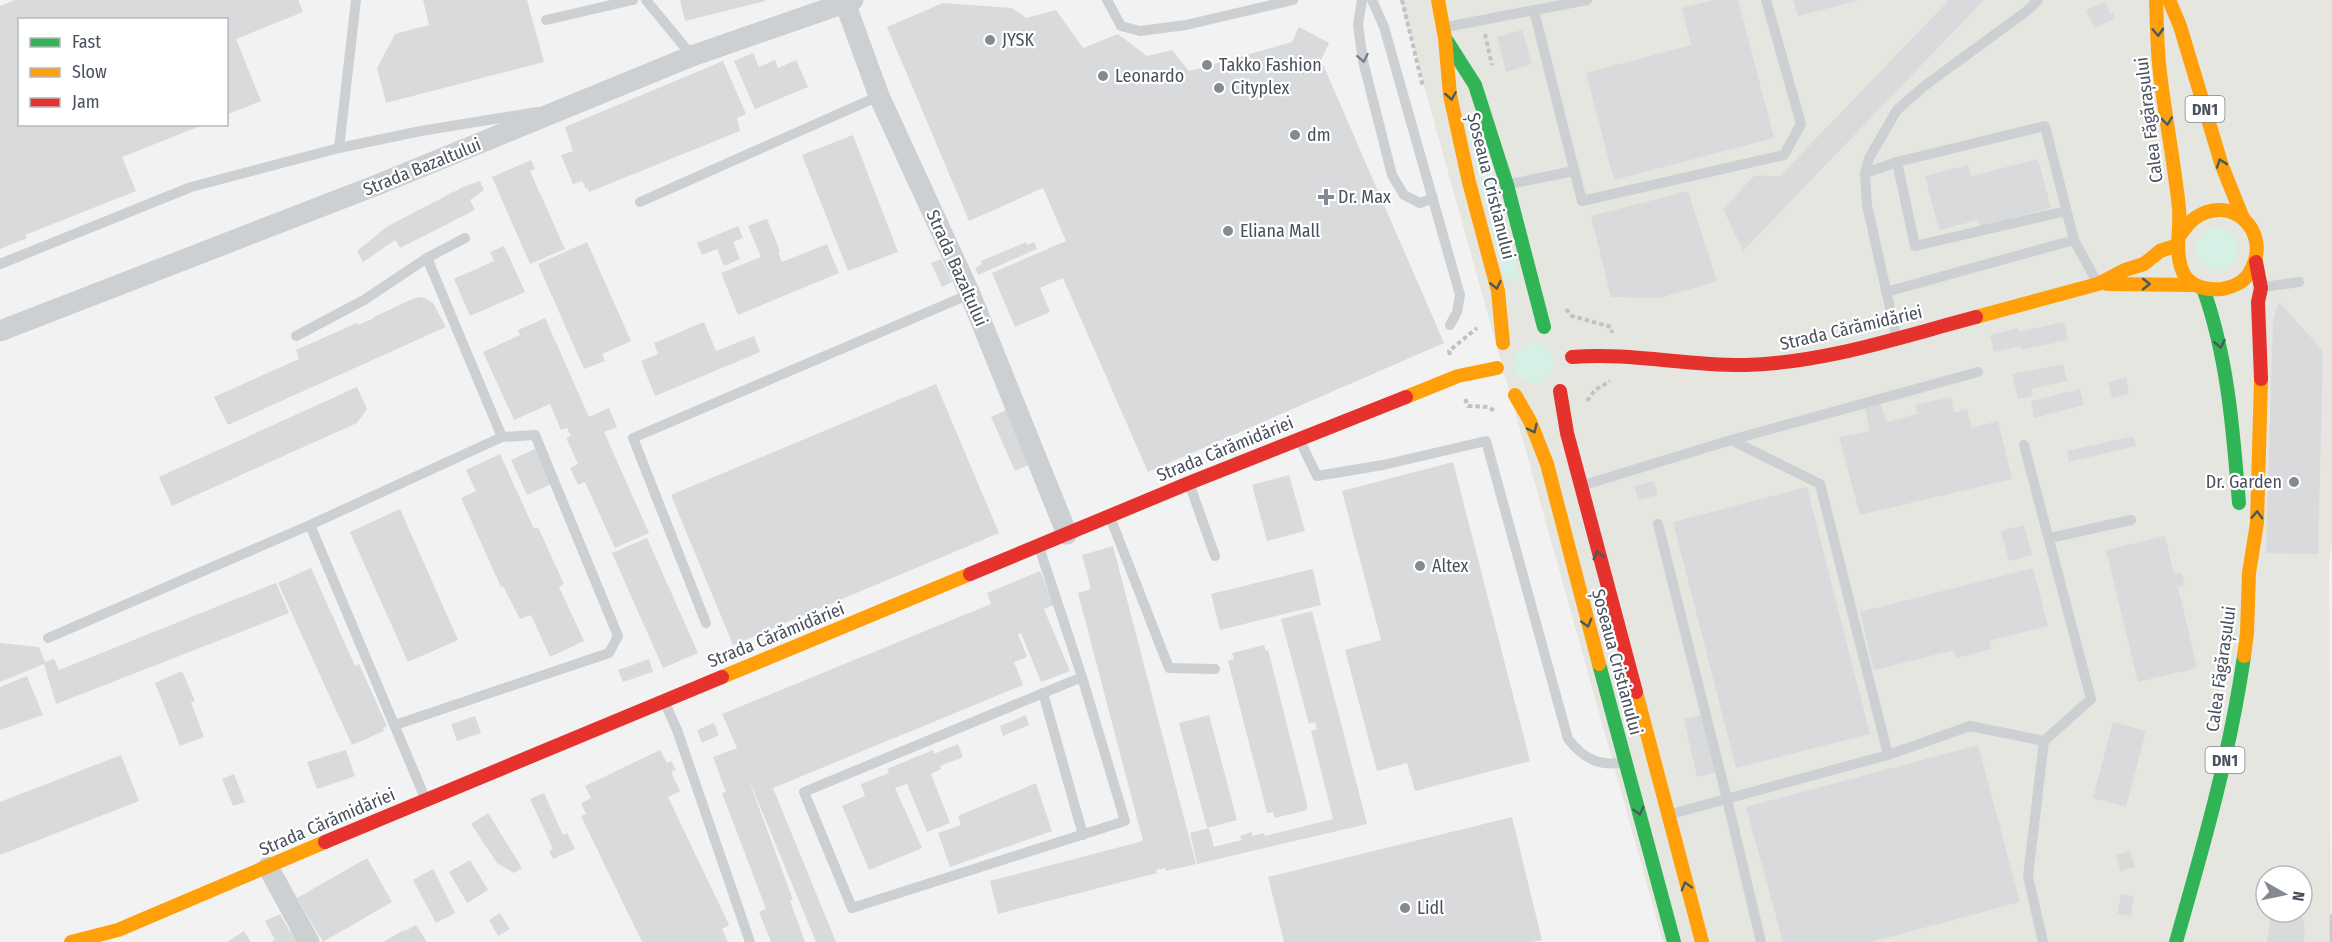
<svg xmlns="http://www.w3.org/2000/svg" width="2332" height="942" font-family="'Fira Sans Condensed',sans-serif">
<rect width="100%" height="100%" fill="#f2f2f2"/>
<path fill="#e6e6e0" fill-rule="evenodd" d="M1400,0H2332V546L2329,562L2331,942H1663ZM2266,876H2302V912H2266Z"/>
<g fill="#d7f0e5">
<path d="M1462,113L1479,124L1520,278L1505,281Z"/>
<circle cx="2217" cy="249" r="21"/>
<circle cx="1534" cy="363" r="20"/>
</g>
<g fill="#d9dadc">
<path d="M15,0H298L303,12L236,39L261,101L226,115V20H20V124L203,125L122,157L136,191L25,235L27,238L0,249V6Z"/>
<path d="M423,0H527L544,62L386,103L377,68L395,34L429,25Z"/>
<path d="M680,0H765V1L685,21Z"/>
<path d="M1713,0H1738L1774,138L1614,180L1586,73L1691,45L1682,8Z"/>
<path d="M1793,0H1857V1L1798,16Z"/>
<path d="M1949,0H1984L1743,251L1723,209L1753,177L1759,175L1779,177Z"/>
<path d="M2105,2L2110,14L2113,13L2116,18L2094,28L2086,10Z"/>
<path d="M943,3L1012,8L1026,18L1056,10L1083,48L1118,34L1147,56L1172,50L1189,71L1292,42L1299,27L1329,43L1321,60L1444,343L1148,472L1063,278L1040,288L1050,312L1015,327L992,273L1066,241L1043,188L969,221L887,27Z"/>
<path d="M1522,30L1532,64L1506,72L1497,37Z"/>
<path d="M753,53L759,67L775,60L778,68L796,60L808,87L755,109L734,61Z"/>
<path d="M723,61L746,114L737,118L740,131L589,192L588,188L586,189L582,181L573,184L561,155L573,151L565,127Z"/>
<path d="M853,135L898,252L848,271L802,155Z"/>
<path d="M2038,159L2051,208L1980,227L1978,220L1939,230L1925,176L1968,165L1971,176Z"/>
<path d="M531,160L535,169L530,171L565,249L530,264L492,177Z"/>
<path d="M480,181L484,190L470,200L475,210L400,248L395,240L363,262L357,251L388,226L465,186Z"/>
<path d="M1688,191L1717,281L1660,298L1611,297L1591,216Z"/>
<path d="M767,219L780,251L778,252L782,262L827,244L839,273L738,315L721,273L761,257L748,226Z"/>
<path d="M738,226L743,238L733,242L740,259L724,266L717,249L702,255L697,243Z"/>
<path d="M587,242L631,341L602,354L605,361L584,369L538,264Z"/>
<path d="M1026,242L1027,245L1034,242L1037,249L978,275L975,268L982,264L981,261Z"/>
<path d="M504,246L525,292L470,316L454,279L494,261L490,252Z"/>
<path d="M941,259L952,282L942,287L931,263Z"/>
<path d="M422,297L433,303L446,327L228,425L214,397L299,359L296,350L357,323L358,325L374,318V317L412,299Z"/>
<path d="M2279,302L2323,351L2318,554L2266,553L2273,320Z"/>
<path d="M545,318L589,417L609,408L617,427L604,432L649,533L615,548L585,482L578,485L570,468L578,464L566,438L571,436L567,428L561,430L550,404L514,420L483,352L520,335L518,330Z"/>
<path d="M704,322L716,351L754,336L760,352L655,396L641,361L658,354L654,343Z"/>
<path d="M2064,322L2068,340L2021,350V346L1994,352L1990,335L2018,328L2019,332Z"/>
<path d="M2063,364L2067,381L2031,389L2032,396L2018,399L2012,374Z"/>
<path d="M2126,378L2129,394L2112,398L2108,382Z"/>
<path d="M936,384L999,533L733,645L671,495Z"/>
<path d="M357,387L367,409L357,423L172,506L159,477Z"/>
<path d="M2080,389L2084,405L2034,418L2031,401Z"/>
<path d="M1951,397L1954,413L1967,409L1972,428L1998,421L2012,479L1860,515L1839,437L1870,431L1865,408L1880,404L1887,422L1917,414L1915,405Z"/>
<path d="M1006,410L1029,465L1015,471L991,417Z"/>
<path d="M2133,436L2136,446L2069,462L2067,451Z"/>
<path d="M535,449L551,484L527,495L511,460Z"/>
<path d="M500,454L534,529L538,527L564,584L559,587L584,641L550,657L531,615L520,619L503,586L501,587L461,498L476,491L466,470Z"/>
<path d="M1453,462L1530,761L1415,791L1407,763L1377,771L1345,650L1381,640L1342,491Z"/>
<path d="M1289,475L1305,531L1267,541L1252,485Z"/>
<path d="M1654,481L1658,495L1638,500L1634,486Z"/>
<path d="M1807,487L1870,734L1736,768L1673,522Z"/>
<path d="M400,509L458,640L408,662L350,532Z"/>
<path d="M2024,525L2032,555L2009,561L2001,531Z"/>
<path d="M2165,536L2174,574L2182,573L2185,585L2178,587L2197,668L2138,682L2106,550Z"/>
<path d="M647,538L698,653L663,668L612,553Z"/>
<path d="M1113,546L1196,864L1166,871L1165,868L1156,870L1157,873L998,914L990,881L1143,841L1078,593L1091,589L1082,555Z"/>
<path d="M311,568L355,666L359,664L387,726L383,728L384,731L352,745L278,583Z"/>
<path d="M2033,568L2048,626L1989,641L1991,649L1956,658L1954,650L1874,670L1860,612Z"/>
<path d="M1313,569L1321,605L1220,630L1211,594Z"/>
<path d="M1040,571L1054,605L1044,609L1070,671L1041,682L1021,633L1018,634L1027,657L1014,662L1023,685L773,788L836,942H816L747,775L793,900L790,901L805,942H771L759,912L766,909L722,793L726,792L713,757L737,748L722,714L991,604L987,593Z"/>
<path d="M276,583L289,613L56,704L44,664L0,682V643L39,647L45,662L54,659L59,670Z"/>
<path d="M1312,611L1367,824L1197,864L1190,833L1209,828L1214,847L1242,840L1240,836L1252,832V836L1264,833L1265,836L1333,819L1311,731L1317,729L1315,722L1309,724L1281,619Z"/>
<path d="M1264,645L1266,651L1268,650L1307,804V810L1275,818L1273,812L1267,813L1228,661L1234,659L1232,653Z"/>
<path d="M649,659L653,672L623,682L618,670Z"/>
<path d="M182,671L195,701L191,702L204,737L180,746L155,683Z"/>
<path d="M27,676L43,715L0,730V687Z"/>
<path d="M1026,715L1029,725L1003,736L1000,726Z"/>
<path d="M1209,715L1237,820L1207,828L1179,723Z"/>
<path d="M1702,715L1719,772L1697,777L1684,719Z"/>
<path d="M475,716L481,733L457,741L451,724Z"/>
<path d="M2113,722L2146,731L2126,807L2093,798Z"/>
<path d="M714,723L719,735L702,743L697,730Z"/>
<path d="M958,744L963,757L940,766L941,769L931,774L950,823L927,832L907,784L895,788L922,848L869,870L842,806L865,796L861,784L889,773L887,769L933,750L934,754Z"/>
<path d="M1978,745L2020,902L1871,942H1783L1746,807Z"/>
<path d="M346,750L355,776L317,789L307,762Z"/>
<path d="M660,750L667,763L671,761L676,770L671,772L680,791L668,797L729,925L722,929L728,942H642L581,816L586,814L581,803L591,798L585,786Z"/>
<path d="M121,755L139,801L0,855V802Z"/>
<path d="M234,774L245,802L233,806L222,779Z"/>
<path d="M1036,783L1052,831L950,867L938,833L961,825L958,816Z"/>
<path d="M544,793L563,835L567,833L575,849L553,859L549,851L553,849L530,799Z"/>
<path d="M488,813L522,868L514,873L497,863L471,824Z"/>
<path d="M1512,817L1542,940L1532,942H1284L1268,877Z"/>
<path d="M2130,851L2135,867L2120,871L2116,855Z"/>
<path d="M367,858L392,902L323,942L297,898Z"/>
<path d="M470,860L488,890L467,903L449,872Z"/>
<path d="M433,869L455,913L436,923L413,880Z"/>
<path d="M2121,894L2134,896L2131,916L2117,914Z"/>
<path d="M500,913L510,929L498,936L489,920Z"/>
<path d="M280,914L290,932L293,930L300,942H271L275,940L265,921Z"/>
<path d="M2271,914L2303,918L2305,935L2304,942H2267Z"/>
<path d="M416,925L427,942H383L404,930L405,931Z"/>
<path d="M244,931L251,942H227Z"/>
</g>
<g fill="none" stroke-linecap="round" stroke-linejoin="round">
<g stroke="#bbc6c4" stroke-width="4" stroke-dasharray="4.5 3" stroke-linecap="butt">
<path d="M1402,0L1423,87"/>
<path d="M1485,34L1492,65"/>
<path d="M1566,309L1572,316L1611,327L1612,333"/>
<path d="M1450,355L1449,351L1477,328"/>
<path d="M1465,399L1468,406L1488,407L1496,412"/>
<path d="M1587,401L1595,390L1610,381"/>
</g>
<g stroke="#cdd0d3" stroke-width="10">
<path d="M646,0L692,56"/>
<path d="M1107,0L1121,26L1140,31L1186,25L1293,0"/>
<path d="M1362,0L1358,25L1363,61L1392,175L1404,195L1420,203L1433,198"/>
<path d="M1372,0L1384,27L1460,295L1457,312L1450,325"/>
<path d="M1534,11L1582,201L1784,155L1801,124L1766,0"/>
<path d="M546,20L633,0"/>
<path d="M1446,27L1587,0"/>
<path d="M339,148L356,0"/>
<path d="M1897,162L1915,246L2066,211"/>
<path d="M1865,173L1897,162L2045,126L2074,240L2097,282"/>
<path d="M1510,184L1574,171"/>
<path d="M640,202L879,96"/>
<path d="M427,258L502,437"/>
<path d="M0,264L191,187L339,148L421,131L537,112"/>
<path d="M2264,287L2299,282"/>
<path d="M1886,292L2074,240"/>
<path d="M1896,335L1867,205L1865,173L1869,158L1897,110L1923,87L2028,10L2038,0"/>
<path d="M296,336L364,300L427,258L465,238"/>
<path d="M1731,440L1820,484L1888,755"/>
<path d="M1300,441L1317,476L1383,465L1486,441L1568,739C1584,759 1599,767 1625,762"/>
<path d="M2024,445L2091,699L2044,741L2028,876L2043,942"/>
<path d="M1189,483L1215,556"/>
<path d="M1584,485L1731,440L1978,372"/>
<path d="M1110,517L1169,668L1215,669"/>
<path d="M1658,524L1727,799L1761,942"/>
<path d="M310,525L425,798"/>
<path d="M2050,538L2131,520"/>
<path d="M1039,547L1082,677L1125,821L852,908L804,792L1082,677"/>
<path d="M706,623L633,438L970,294"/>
<path d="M48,638L310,525L502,437L535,435L618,636L609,653L395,725"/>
<path d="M1043,693L1083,835"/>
<path d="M664,701L677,730L750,942"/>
<path d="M1671,814L1888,755L1970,726L2044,741"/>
</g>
<g stroke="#cdd0d3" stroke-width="21">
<path d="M844,0L879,96L970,294L1067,534"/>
<path d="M0,331L382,183L692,56L853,0"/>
<path d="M268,867L309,942"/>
</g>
<g stroke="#30b455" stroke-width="14">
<path d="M1447,41L1475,85L1507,185L1544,327"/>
<path d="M2203,288C2228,358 2233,430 2239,503"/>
<path d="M1599,664L1674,942"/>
<path d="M2176,942C2203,847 2230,754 2244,656"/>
</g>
<g stroke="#ff9f0a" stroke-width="14">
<path d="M1438,0L1445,38L1450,95L1469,182L1498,291L1503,343"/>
<path d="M2156,0C2157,21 2157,43 2159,64C2164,112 2174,160 2179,208C2181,229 2173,256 2185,276C2193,288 2208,290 2222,289C2234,287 2246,281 2251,270C2272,231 2231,193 2195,218C2189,222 2184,230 2180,235"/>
<path d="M2169,0L2180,26L2222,166L2243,218"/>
<path d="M2107,284L2194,285"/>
<path d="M1976,317L2098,284L2125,270L2144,264L2160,251L2178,245"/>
<path d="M1515,395L1530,421L1547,464L1599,664"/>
<path d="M1406,397L1458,376L1497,368"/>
<path d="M2244,656L2247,633L2249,573L2257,523L2261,379"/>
<path d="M722,677L970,574"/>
<path d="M1636,692L1702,942"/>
<path d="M71,942L118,930L325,842"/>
</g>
<g stroke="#e5322d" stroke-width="14">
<path d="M2256,262L2261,288L2258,302L2261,379"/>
<path d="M1572,357C1630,352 1687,366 1745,365C1824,363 1900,337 1976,317"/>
<path d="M1560,391L1567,433L1636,692"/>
<path d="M970,574L1189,483L1406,397"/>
<path d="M325,842L722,677"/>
</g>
<path stroke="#c8c9cc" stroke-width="4.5" d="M2332,942V916"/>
</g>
<defs><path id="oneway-chevron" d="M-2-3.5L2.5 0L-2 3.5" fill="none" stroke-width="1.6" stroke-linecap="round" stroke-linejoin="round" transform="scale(1.5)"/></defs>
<g stroke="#465b5d">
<use href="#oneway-chevron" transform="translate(2158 32) rotate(87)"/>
<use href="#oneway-chevron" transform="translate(1451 96) rotate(81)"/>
<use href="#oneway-chevron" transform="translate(2167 121) rotate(83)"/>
<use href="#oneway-chevron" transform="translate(2221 163) rotate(-109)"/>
<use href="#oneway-chevron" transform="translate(2146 284)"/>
<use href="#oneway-chevron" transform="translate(1496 285) rotate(77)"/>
<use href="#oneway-chevron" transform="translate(2220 344) rotate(77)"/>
<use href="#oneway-chevron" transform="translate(1533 429) rotate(64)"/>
<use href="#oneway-chevron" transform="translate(2257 515) rotate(-88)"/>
<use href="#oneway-chevron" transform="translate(1598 555) rotate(-104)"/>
<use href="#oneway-chevron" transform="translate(1587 623) rotate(75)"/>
<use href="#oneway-chevron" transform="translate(1639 811) rotate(75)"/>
<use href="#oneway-chevron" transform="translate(1686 886) rotate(-106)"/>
</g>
<use stroke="#777d87" href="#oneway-chevron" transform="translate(1363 58) rotate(79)"/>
<g fill="#848992" stroke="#fff" stroke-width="2">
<circle cx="990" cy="40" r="6"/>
<circle cx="1207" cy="65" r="6"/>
<circle cx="1103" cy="76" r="6"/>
<circle cx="1219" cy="88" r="6"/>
<circle cx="1295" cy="135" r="6"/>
<path d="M1323 188h6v6h6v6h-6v6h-6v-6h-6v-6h6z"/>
<circle cx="1228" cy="231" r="6"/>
<circle cx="2294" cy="482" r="6"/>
<circle cx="1420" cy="566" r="6"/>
<circle cx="1405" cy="908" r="6"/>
</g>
<g text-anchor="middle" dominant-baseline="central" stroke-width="4.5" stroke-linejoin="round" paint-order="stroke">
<g fill="#fff" stroke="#80858e" stroke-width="1.5">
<rect x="2185.5" y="96" width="39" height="26" rx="4.5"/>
<rect x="2205.5" y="747" width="39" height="26" rx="4.5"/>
</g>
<g font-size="16" font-weight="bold" fill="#49515e">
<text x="2205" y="109">DN1</text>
<text x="2225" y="760">DN1</text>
</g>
<g font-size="18" fill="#49515e" stroke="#fff" text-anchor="start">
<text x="1002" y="40">JYSK</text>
<text x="1219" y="65">Takko Fashion</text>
<text x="1115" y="76">Leonardo</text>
<text x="1231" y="88">Cityplex</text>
<text x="1307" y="135">dm</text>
<text x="1338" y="197">Dr. Max</text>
<text x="1240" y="231">Eliana Mall</text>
<text x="2282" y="482" text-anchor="end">Dr. Garden</text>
<text x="1432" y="566">Altex</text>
<text x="1417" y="908">Lidl</text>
</g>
<g font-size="18" fill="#49515e" stroke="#fff">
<text transform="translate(2149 120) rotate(-97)">Calea Făgărașului</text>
<text transform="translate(422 167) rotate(-22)">Strada Bazaltului</text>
<text transform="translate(1491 186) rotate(76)">Șoseaua Cristianului</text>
<text transform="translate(957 268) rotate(66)">Strada Bazaltului</text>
<text transform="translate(1851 328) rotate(-13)">Strada Cărămidăriei</text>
<text transform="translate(1225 449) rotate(-22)">Strada Cărămidăriei</text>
<text transform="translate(776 635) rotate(-22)">Strada Cărămidăriei</text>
<text transform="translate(1617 662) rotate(75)">Șoseaua Cristianului</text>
<text transform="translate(2221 669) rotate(-82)">Calea Făgărașului</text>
<text transform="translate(327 822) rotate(-23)">Strada Cărămidăriei</text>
</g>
</g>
<rect x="18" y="18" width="210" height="108" fill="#ffffff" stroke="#b6b9bf" stroke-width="1.5"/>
<rect x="30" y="38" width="30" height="9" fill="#30b455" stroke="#b6b9bf" stroke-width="1.5"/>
<text x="72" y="48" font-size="18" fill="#49515e">Fast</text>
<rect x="30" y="68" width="30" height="9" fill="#ff9f0a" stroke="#b6b9bf" stroke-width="1.5"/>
<text x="72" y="78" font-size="18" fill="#49515e">Slow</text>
<rect x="30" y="98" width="30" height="9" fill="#e5322d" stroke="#b6b9bf" stroke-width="1.5"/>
<text x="72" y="108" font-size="18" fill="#49515e">Jam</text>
<g transform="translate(2284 894) rotate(99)"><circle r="28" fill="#ffffff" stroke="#b6b9bf" stroke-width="1.5"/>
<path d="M0-4.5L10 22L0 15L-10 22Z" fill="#848992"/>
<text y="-9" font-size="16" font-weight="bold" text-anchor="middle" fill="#49515e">N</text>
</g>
</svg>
